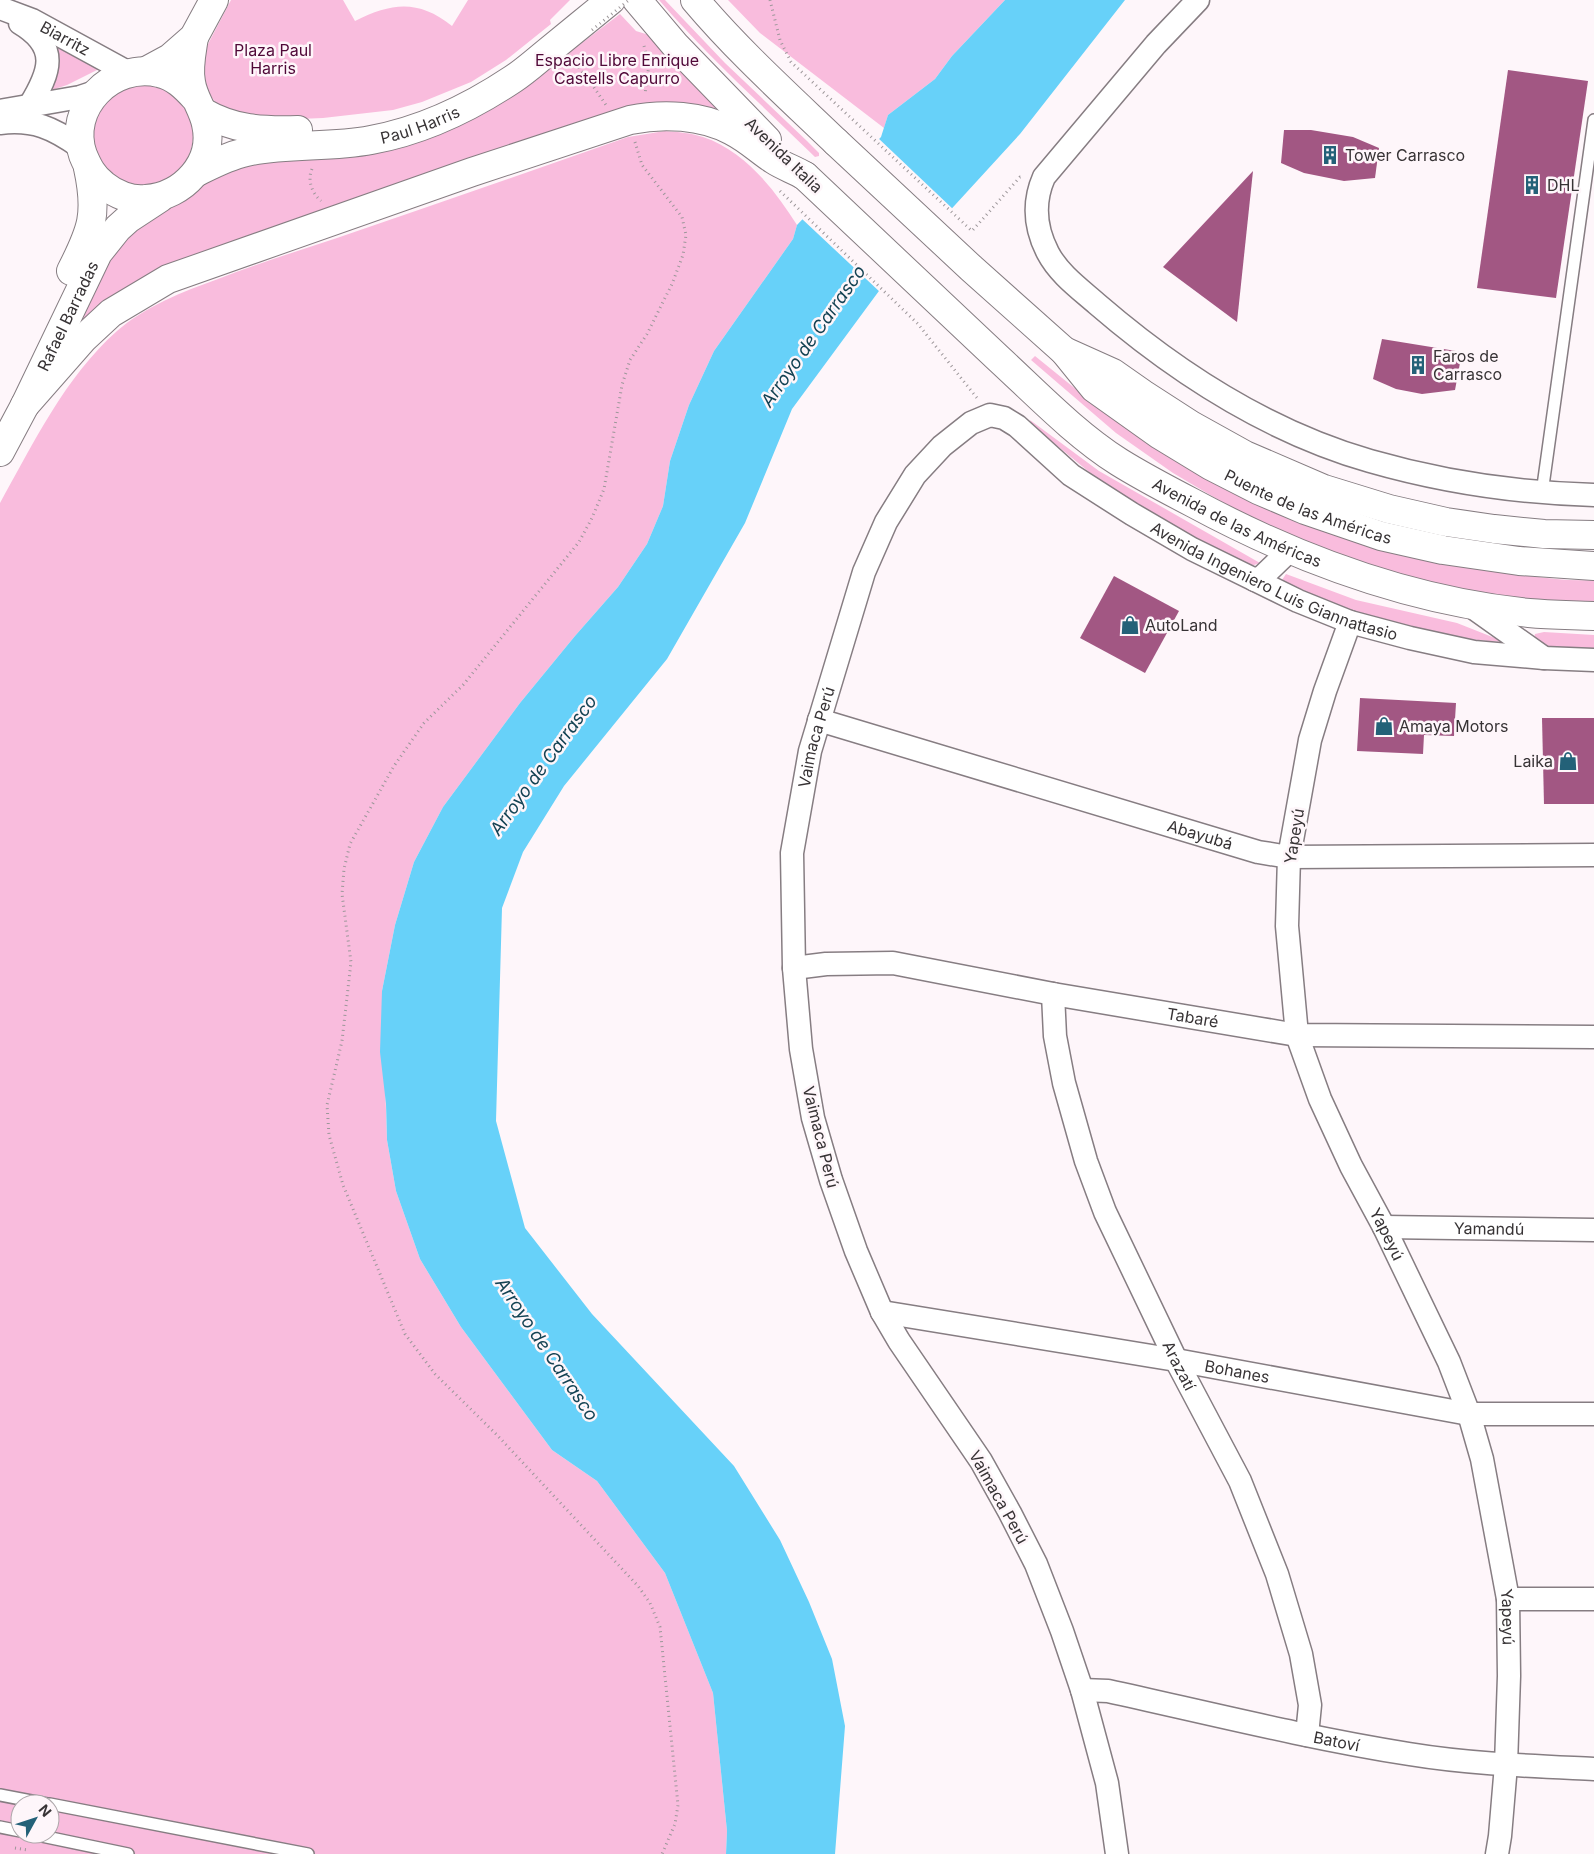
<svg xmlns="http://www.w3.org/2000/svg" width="1594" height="1854" font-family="Inter,sans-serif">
<rect width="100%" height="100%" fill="#fef6fa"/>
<g fill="#f9bcdd" fill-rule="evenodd">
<path d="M231,0H343L355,21C393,2 419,0 452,26L468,0H570L550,20L551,24L506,60L471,82L422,102L393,110L323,118L274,120L240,116L218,105L211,97L203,82L204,55L207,46Z"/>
<path d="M659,0H665L725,63L807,141L819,153V156L815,157C762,105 707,56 659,0Z"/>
<path d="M728,0H1005L952,56L935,79L888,115L884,128L760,33Z"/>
<path d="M620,14L636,31L649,35L728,117L702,111L393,191L65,337L112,244L162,211L186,199L219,172L237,162L332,152L570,47L574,49Z"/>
<path d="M48,34L99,69L67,85L49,91Z"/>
<circle cx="143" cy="135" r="50"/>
<path d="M665,131C678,132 691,133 703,137C745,151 775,190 797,225L793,239L714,351L689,405L670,461L663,506L647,544L618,587L575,636L520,703L443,807L414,862L395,925L382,991L387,1140L396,1191L420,1259L461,1327L552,1450L597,1481L665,1573L713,1693L727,1831L726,1854H0V503C33,444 65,377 117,331C146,306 182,292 218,279C257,264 297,251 337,238C434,205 531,171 628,137ZM20,1804H50V1834H20Z"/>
<path d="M1035,356C1082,394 1128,433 1180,464C1275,520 1387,558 1496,571C1528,575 1562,582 1594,580V606L1536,602L1458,591L1370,567L1303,543L1239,512L1173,473L1116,433L1031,360Z"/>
<path d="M1030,420L1099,471L1260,563L1251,566L1190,537L1094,476L1032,425Z"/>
<path d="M1286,574L1356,600L1457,623L1505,642C1429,639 1350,614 1282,580Z"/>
<path d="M1544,632L1594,635V649L1549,647L1534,638L1535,634Z"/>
</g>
<path fill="#67d1f9" d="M1005,0H1125L1020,134L890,276L792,409L745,523L667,659L564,786L523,852L502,908L496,1121L525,1228L592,1314L734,1466L780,1540L809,1602L832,1659L845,1726L835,1854H726L727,1831L713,1693L665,1573L597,1481L552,1450L461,1327L420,1259L396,1191L387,1140L386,1104L380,1052L382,991L395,925L414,862L443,807L520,703L575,636L618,587L647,544L663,506L670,461L689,405L714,351L793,239L797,225L881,137L888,115L935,79L952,56Z"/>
<path fill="#fef6fa" d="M877,137L954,210L892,278L881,293L801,218Z"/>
<g fill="#a25783">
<path d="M1508,70L1588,81L1556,298L1477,288Z"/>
<path d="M1284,130H1311L1353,137L1379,148L1375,178L1344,181L1304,173L1281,163Z"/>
<path d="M1253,171L1237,322L1163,267Z"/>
<path d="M1382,339L1462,352L1455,390L1422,394L1396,389L1373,379Z"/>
<path d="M1114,576L1179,611L1145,673L1080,638Z"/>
<path d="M1360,698L1456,703L1454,736L1424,735L1423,754L1357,751Z"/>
<path d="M1542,718H1594V804H1544Z"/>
</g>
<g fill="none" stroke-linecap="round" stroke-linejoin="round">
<g stroke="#867d82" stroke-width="14">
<g id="lane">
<path d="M1542,493L1594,120"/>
<path d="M0,1795L47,1804"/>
<path d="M50,1804L308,1854"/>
<path d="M0,1827L20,1831"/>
<path d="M32,1834L128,1854"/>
</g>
</g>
<g stroke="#867d82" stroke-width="25">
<g id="street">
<path d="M1198,0L1156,44L1044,177C1033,202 1035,228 1048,253C1059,274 1080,289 1097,304C1177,373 1269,432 1370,461C1443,482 1518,493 1594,495"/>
<path id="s1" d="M0,8L32,20L129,73"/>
<path d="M20,23C60,47 50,72 30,105"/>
<path d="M0,111L80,97L95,92"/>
<path d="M0,123C34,119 53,128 80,147"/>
<path d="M1255,580L1263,576L1290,550"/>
<path d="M1468,604L1544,658"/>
<path id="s2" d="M1350,622L1325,691L1310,740L1289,857L1287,926L1297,1035L1320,1099L1351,1166L1384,1227L1449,1362L1469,1414L1482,1459L1508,1599L1509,1676L1506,1765L1500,1836L1497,1854"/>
<path id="s3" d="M819,720L1258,852L1289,857L1594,855"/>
<path id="s4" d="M794,968L826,964L893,963L1053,994L1297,1035L1594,1037"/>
<path id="s5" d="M1053,994L1055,1036L1064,1083L1086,1161L1105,1212L1176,1360L1240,1481L1277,1574L1301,1654L1310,1705L1307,1735"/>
<path id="s6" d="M1384,1227L1594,1230"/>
<path id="s7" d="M882,1312L1176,1360L1469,1414H1594"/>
<path d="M1508,1599H1594"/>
<path id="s8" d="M1082,1690L1108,1691C1208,1713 1308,1738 1409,1754C1470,1764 1532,1766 1594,1769"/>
<path id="s9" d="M1117,1854L1107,1783L1082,1690L1062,1631L1036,1564L1010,1513L981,1461L899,1341L882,1312L856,1251L831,1180L813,1118L801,1049L794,968L792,853L810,751L864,572L886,522L915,475L942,446L971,423L990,415L1004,418L1017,426L1071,475L1132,514L1192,549L1298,601L1350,622L1410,638L1474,652L1544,658L1594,660"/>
</g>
</g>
<g stroke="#867d82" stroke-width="30">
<g id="secondary">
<path d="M194,37C192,51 188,67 191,82C193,97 203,109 206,124C215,163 183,196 146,199C131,201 115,194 104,185C93,177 88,167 83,155C66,108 112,62 159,73C174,76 185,87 195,98"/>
<path d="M146,71L170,58L194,37L214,0"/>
<path d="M203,112C234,130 262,131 298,130"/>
<path id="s10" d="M197,172C213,164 228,156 246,152C287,143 329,148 371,140C421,131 471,107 513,79C525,71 535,62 546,53C568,35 589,18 611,0"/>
<path d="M71,271C92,230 98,214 88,168"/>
<path id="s11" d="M0,452L25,405L98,253L118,228L128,219L160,198"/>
</g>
</g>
<g stroke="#867d82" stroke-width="30">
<g id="primary">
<path d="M637,0L675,45L767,140"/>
<path d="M695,0C738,51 788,96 836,142"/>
<path id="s12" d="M1064,351L1094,388L1160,435L1211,466L1258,490L1305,510L1381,536L1443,550L1519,561L1594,566"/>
<path d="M25,405L83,339L111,313L168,279L472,172L630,120C663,113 702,115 732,131C748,139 760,151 774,160C783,166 795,170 805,176"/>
</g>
</g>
<g stroke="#867d82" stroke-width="30">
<g id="highway">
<path d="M836,142L971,268L1064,351L1113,373L1143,394L1191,425L1245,455L1324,489L1389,509L1446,522L1494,529L1544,534L1594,535"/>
<path id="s13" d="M805,176C869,237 934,298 999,359C1037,394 1075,434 1119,462C1143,477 1168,490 1193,503C1297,559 1410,601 1529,613C1550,615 1572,615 1594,616"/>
</g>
</g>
<g stroke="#9d979a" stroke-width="3" stroke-dasharray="1 4" stroke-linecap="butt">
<path d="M770,0L780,40L791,62L972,231L1020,177H1023"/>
<path d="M644,46L649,65L645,94"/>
<path d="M572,60L589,80L606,105"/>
<path d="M635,142L642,165L682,217L686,235L683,255L672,284L647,334L630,360L622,385L604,489L592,518L579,542L463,685L424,723L394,766L350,844L344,869L342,894L351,962L342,1041L327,1105L329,1135L343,1185L405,1334L435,1374L497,1435L638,1586L650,1603L660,1627L678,1805L675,1824L662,1854"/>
<path d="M312,169C307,180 312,193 321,201"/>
<path d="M780,191L918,324L977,398"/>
<path d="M15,1848L28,1850"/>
</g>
<use href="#lane" stroke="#fff" stroke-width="11"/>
<use href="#street" stroke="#fff" stroke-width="22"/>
<use href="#secondary" stroke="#fff" stroke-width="28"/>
<use href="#primary" stroke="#fff" stroke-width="28"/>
<use href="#highway" stroke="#fff" stroke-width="28"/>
<path stroke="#9d979a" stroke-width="3" stroke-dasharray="1 4" stroke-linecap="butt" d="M592,30L629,0"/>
</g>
<defs>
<g id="building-bare" transform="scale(1.5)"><path d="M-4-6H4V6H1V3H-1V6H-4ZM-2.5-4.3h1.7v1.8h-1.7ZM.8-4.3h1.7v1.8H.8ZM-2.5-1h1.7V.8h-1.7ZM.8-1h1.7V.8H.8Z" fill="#236178" stroke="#fef6fa" stroke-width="2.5" paint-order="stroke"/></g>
<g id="shop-bare" transform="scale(1.5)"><path d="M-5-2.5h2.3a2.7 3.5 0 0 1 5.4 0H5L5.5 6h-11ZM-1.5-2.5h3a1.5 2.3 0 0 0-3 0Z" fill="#236178" stroke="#fef6fa" stroke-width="2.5" paint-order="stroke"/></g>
</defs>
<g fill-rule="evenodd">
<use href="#building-bare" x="1330" y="155"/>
<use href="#building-bare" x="1532" y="185"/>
<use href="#building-bare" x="1418" y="365"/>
<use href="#shop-bare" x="1130" y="625"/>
<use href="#shop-bare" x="1384" y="726"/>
<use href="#shop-bare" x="1568" y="761"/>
</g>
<g text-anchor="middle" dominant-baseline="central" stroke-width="5" stroke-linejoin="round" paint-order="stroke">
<g font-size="16" fill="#373335" stroke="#fef6fa">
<text stroke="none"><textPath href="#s1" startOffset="72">Biarritz</textPath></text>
<text stroke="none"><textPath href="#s10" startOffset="230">Paul Harris</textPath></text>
<text transform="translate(784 155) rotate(44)">Avenida Italia</text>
<text stroke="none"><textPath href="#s11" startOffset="152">Rafael Barradas</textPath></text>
<text stroke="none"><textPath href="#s12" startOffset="294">Puente de las Américas</textPath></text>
<text stroke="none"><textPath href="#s13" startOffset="558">Avenida de las Américas</textPath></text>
<text stroke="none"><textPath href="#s9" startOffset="1901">Avenida Ingeniero Luis Giannattasio</textPath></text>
<text stroke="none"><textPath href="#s9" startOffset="1189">Vaimaca Perú</textPath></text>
<text stroke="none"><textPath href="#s3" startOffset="398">Abayubá</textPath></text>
<text transform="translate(1294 836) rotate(-81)">Yapeyú</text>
<text stroke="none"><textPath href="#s4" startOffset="404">Tabaré</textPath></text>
<text transform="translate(821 1137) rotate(76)">Vaimaca Perú</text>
<text stroke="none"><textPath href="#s6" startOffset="105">Yamandú</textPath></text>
<text stroke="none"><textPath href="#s2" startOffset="641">Yapeyú</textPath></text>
<text stroke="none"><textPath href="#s5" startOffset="396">Arazatí</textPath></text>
<text stroke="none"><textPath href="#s7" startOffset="360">Bohanes</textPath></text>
<text transform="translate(999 1497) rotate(61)">Vaimaca Perú</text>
<text stroke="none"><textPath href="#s2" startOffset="1046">Yapeyú</textPath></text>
<text stroke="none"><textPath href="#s8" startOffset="260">Batoví</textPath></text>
</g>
<g font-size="16" fill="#500838" stroke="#fef6fa">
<text x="273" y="50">Plaza Paul<tspan x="273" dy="18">Harris</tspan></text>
<text x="617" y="60">Espacio Libre Enrique<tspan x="617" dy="18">Castells Capurro</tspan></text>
</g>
<g font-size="16" fill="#373335" stroke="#fef6fa" text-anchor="start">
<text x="1345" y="155">Tower Carrasco</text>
<text x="1547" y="185">DHL</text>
<text x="1433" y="356">Faros de<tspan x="1433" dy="18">Carrasco</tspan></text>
<text x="1145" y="625">AutoLand</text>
<text x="1399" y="726">Amaya Motors</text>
<text x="1553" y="761" text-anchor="end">Laika</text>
</g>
<g font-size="18" font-style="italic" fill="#134253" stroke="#fef6fa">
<text transform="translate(813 336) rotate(-55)">Arroyo de Carrasco</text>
<text transform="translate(543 765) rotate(-54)">Arroyo de Carrasco</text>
<text transform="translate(547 1349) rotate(56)">Arroyo de Carrasco</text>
</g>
</g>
<g transform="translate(35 1819) rotate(50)"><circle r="24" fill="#fef6fa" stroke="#aea8ab"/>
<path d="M0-4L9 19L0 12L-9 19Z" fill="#236178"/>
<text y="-8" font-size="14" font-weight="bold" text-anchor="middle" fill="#373335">N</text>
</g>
</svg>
